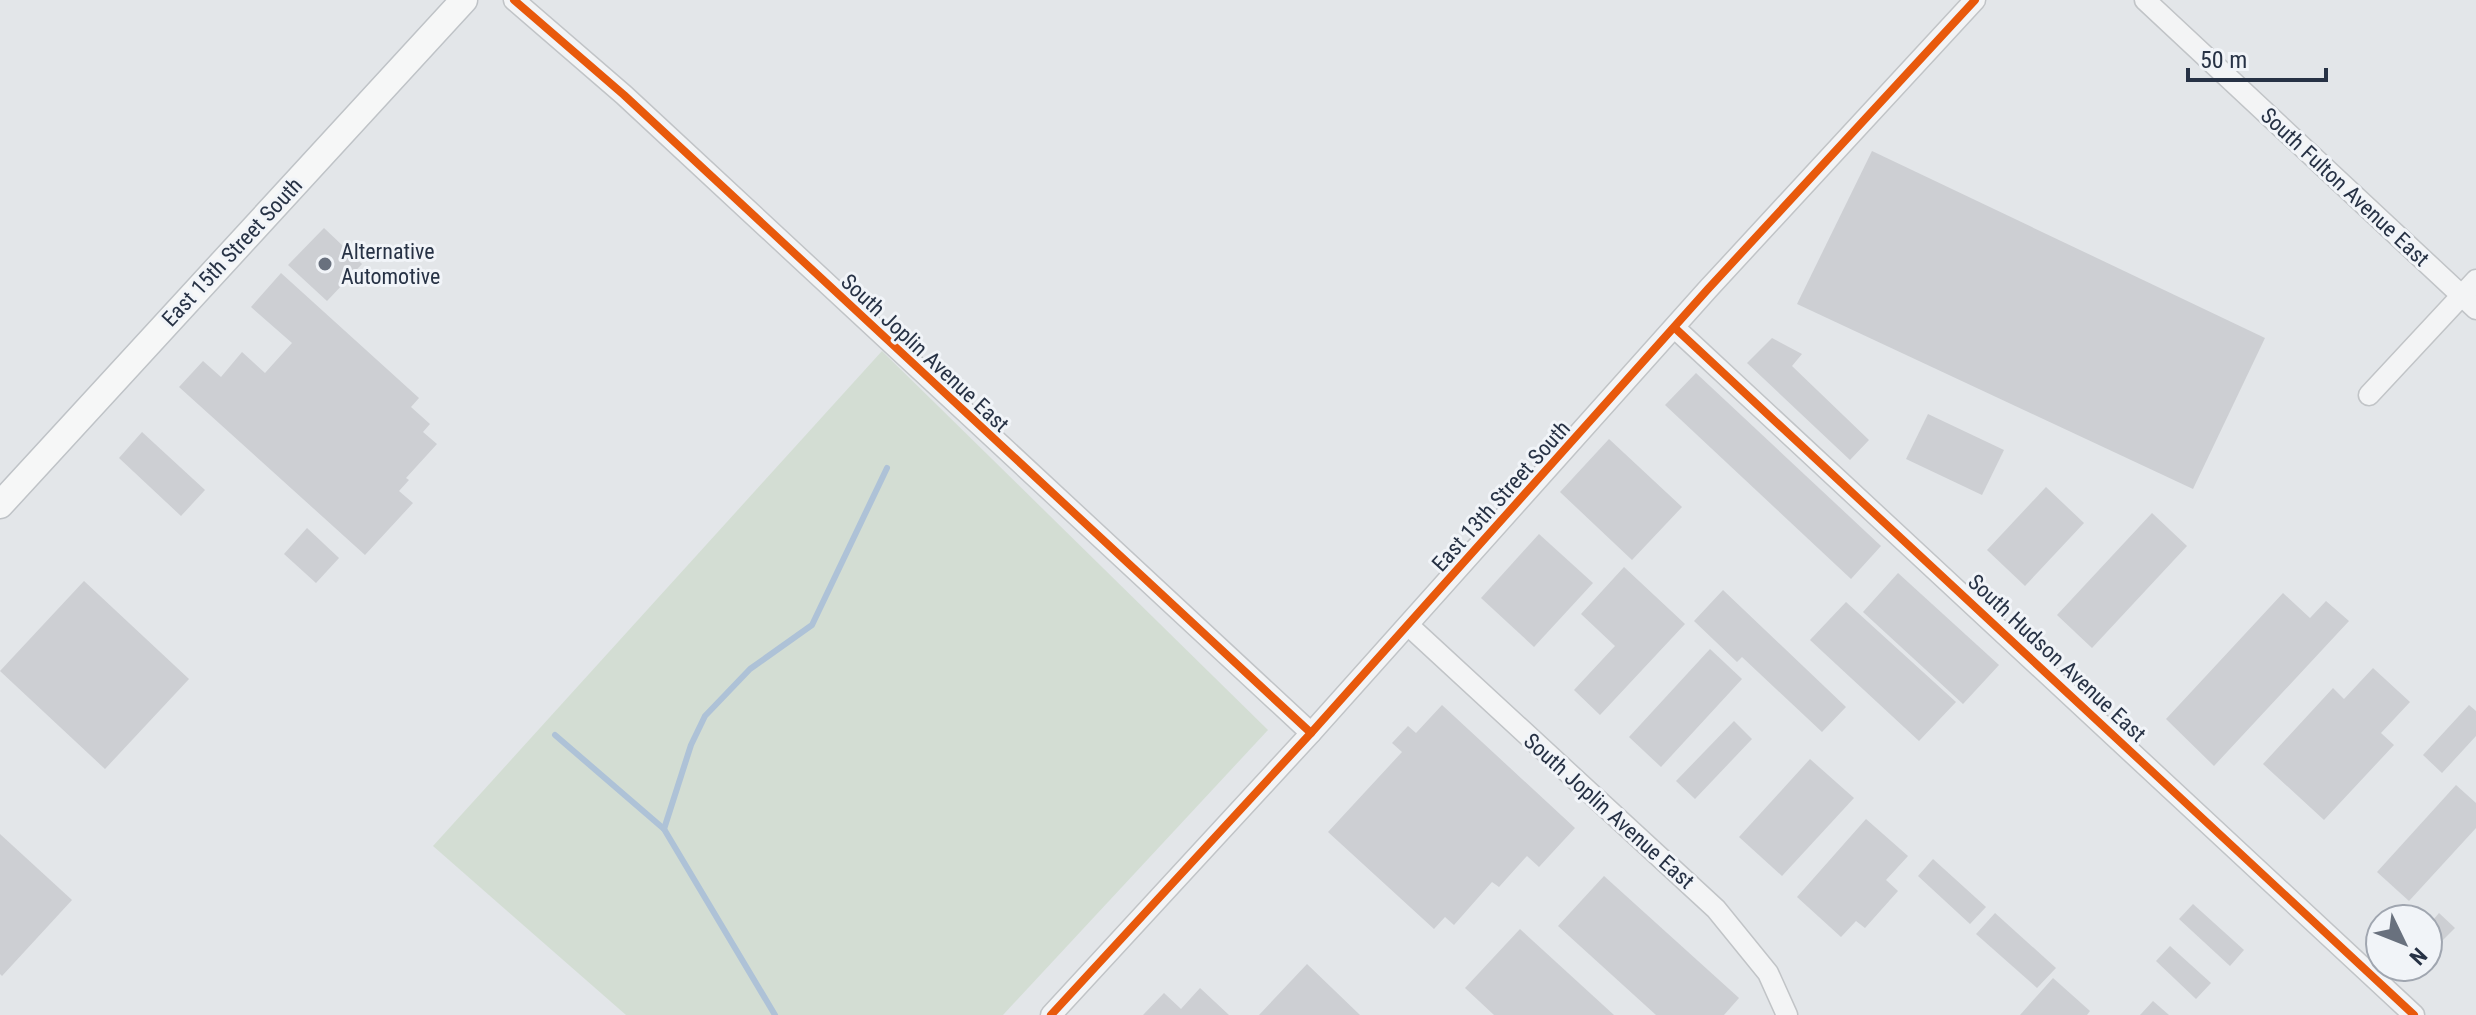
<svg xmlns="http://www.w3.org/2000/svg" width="2476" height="1015" font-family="'Roboto Condensed',sans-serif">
<rect width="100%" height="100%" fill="#e3e6e9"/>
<path fill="#d3ddd3" d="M882,351L1268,730L1003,1015H626L433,846Z"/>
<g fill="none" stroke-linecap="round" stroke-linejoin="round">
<g stroke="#aec2d7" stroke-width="6">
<path d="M555,735L664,829L775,1015"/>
<path d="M664,829L691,745L705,716L750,669L812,625L887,468"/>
</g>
</g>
<g fill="#cdcfd3">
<path d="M1872,151L2265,338L2193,489L1797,304Z"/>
<path d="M324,228L362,264L327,301L288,265Z"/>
<path d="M281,273L419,398L411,407L430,424L423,432L437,444L406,478L409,480L399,491L413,503L365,555L179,387L203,361L221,377L242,352L265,373L292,343L251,307Z"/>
<path d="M1772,338L1802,354L1792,366L1869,440L1850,460L1747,363Z"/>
<path d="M1696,373L1881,546L1851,579L1665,405Z"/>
<path d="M1928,414L2004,450L1982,495L1906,459Z"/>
<path d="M142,432L205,490L181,516L119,458Z"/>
<path d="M1609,439L1682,507L1632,560L1560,492Z"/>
<path d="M2046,487L2084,523L2025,586L1987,550Z"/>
<path d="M2152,513L2187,546L2092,648L2057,615Z"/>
<path d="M307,528L339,558L316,583L284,554Z"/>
<path d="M1539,534L1593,583L1534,647L1481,598Z"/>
<path d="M1624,567L1685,624L1600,715L1574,690L1615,646L1581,614Z"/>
<path d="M1898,573L1999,665L1963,704L1863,612Z"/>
<path d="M84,581L189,679L105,769L0,671Z"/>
<path d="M1723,590L1846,707L1822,732L1742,657L1737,662L1694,621Z"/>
<path d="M2283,593L2310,618L2326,601L2349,621L2214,766L2166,719Z"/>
<path d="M1846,602L1956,702L1919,741L1810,640Z"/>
<path d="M1710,649L1742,679L1661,767L1629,737Z"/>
<path d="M2373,668L2410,702L2381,733L2394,745L2324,820L2263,764L2333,688L2344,699Z"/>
<path d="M1442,705L1575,828L1539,867L1527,856L1499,887L1492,882L1454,925L1445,917L1434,929L1328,832L1402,752L1392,743L1408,726L1416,733Z"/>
<path d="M2469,705L2476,711V736L2442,773L2423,755Z"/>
<path d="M1734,721L1752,739L1695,799L1676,781Z"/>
<path d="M1810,759L1854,798L1782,876L1739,837Z"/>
<path d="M2456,785L2476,803V828L2409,901L2377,872Z"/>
<path d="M1866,819L1908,856L1886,880L1898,891L1865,928L1856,921L1841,937L1797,897Z"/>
<path d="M0,834L72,900L2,976L0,974Z"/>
<path d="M1933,859L1986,907L1970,924L1918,876Z"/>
<path d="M1604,876L1739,998L1724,1015H1656L1558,926Z"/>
<path d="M2193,904L2244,950L2230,966L2179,919Z"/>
<path d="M1995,913L2056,968L2037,988L1976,934Z"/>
<path d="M2439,913L2455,928L2436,947L2433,944L2428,949V926Z"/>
<path d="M1520,929L1614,1015H1494L1465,988Z"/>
<path d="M2170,946L2211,983L2196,999L2156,961Z"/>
<path d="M1307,964L1360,1015H1259Z"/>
<path d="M2053,978L2090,1011L2087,1015H2020Z"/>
<path d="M1200,988L1229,1015H1143L1164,993L1181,1009Z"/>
<path d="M2153,1001L2169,1015H2140Z"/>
</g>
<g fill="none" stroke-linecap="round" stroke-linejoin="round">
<g stroke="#c1c4c7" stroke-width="23">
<g id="minor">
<path d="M514,0L624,95L1311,733"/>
<path d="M2145,0L2476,309"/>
<path d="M1676,329L2414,1015"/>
<path d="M2369,395L2476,280"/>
<path d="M1408,625L1716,909L1768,973L1787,1015"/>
<path d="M1051,1015L1311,733L1708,289L1975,0"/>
</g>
</g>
<g stroke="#bfc3c7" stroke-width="29">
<path id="major" d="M0,505L464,0"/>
</g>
<use href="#minor" stroke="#f3f4f5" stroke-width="20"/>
<use href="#major" stroke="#f6f7f7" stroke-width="26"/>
<g stroke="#f1f4f8" stroke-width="13">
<g id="cycleway">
<path d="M514,0L624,95L1311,733"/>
<path d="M1676,329L2414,1015"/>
<path d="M1051,1015L1311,733L1708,289L1975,0"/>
</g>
</g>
<use href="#cycleway" stroke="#e8590c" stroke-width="8"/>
</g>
<circle fill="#69717e" stroke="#f1f4f8" stroke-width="3" cx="325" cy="264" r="8"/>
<g text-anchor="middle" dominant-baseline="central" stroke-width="6" stroke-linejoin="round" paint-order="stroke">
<g font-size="22" fill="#273245" stroke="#f1f4f8">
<text transform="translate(2345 187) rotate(43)">South Fulton Avenue East</text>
<text transform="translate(232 252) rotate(-47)">East 15th Street South</text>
<text transform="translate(925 353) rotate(43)">South Joplin Avenue East</text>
<text transform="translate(1501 496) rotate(-48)">East 13th Street South</text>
<text transform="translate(2057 658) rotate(43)">South Hudson Avenue East</text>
<text transform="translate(1609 811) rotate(42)">South Joplin Avenue East</text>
</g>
<g font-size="22" fill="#273245" stroke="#f1f4f8" text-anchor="start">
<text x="341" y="251">Alternative<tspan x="341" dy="25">Automotive</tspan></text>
</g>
</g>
<g transform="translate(2404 943) rotate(133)"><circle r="38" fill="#f1f4f8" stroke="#a0a6b0" stroke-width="2"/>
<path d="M0-6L14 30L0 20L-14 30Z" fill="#69717e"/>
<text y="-12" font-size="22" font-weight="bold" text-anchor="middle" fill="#273245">N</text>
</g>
<path d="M2188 68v12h138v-12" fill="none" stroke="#273245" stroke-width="4"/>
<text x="2200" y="68" font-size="24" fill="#273245" stroke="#f1f4f8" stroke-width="6" paint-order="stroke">50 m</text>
</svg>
